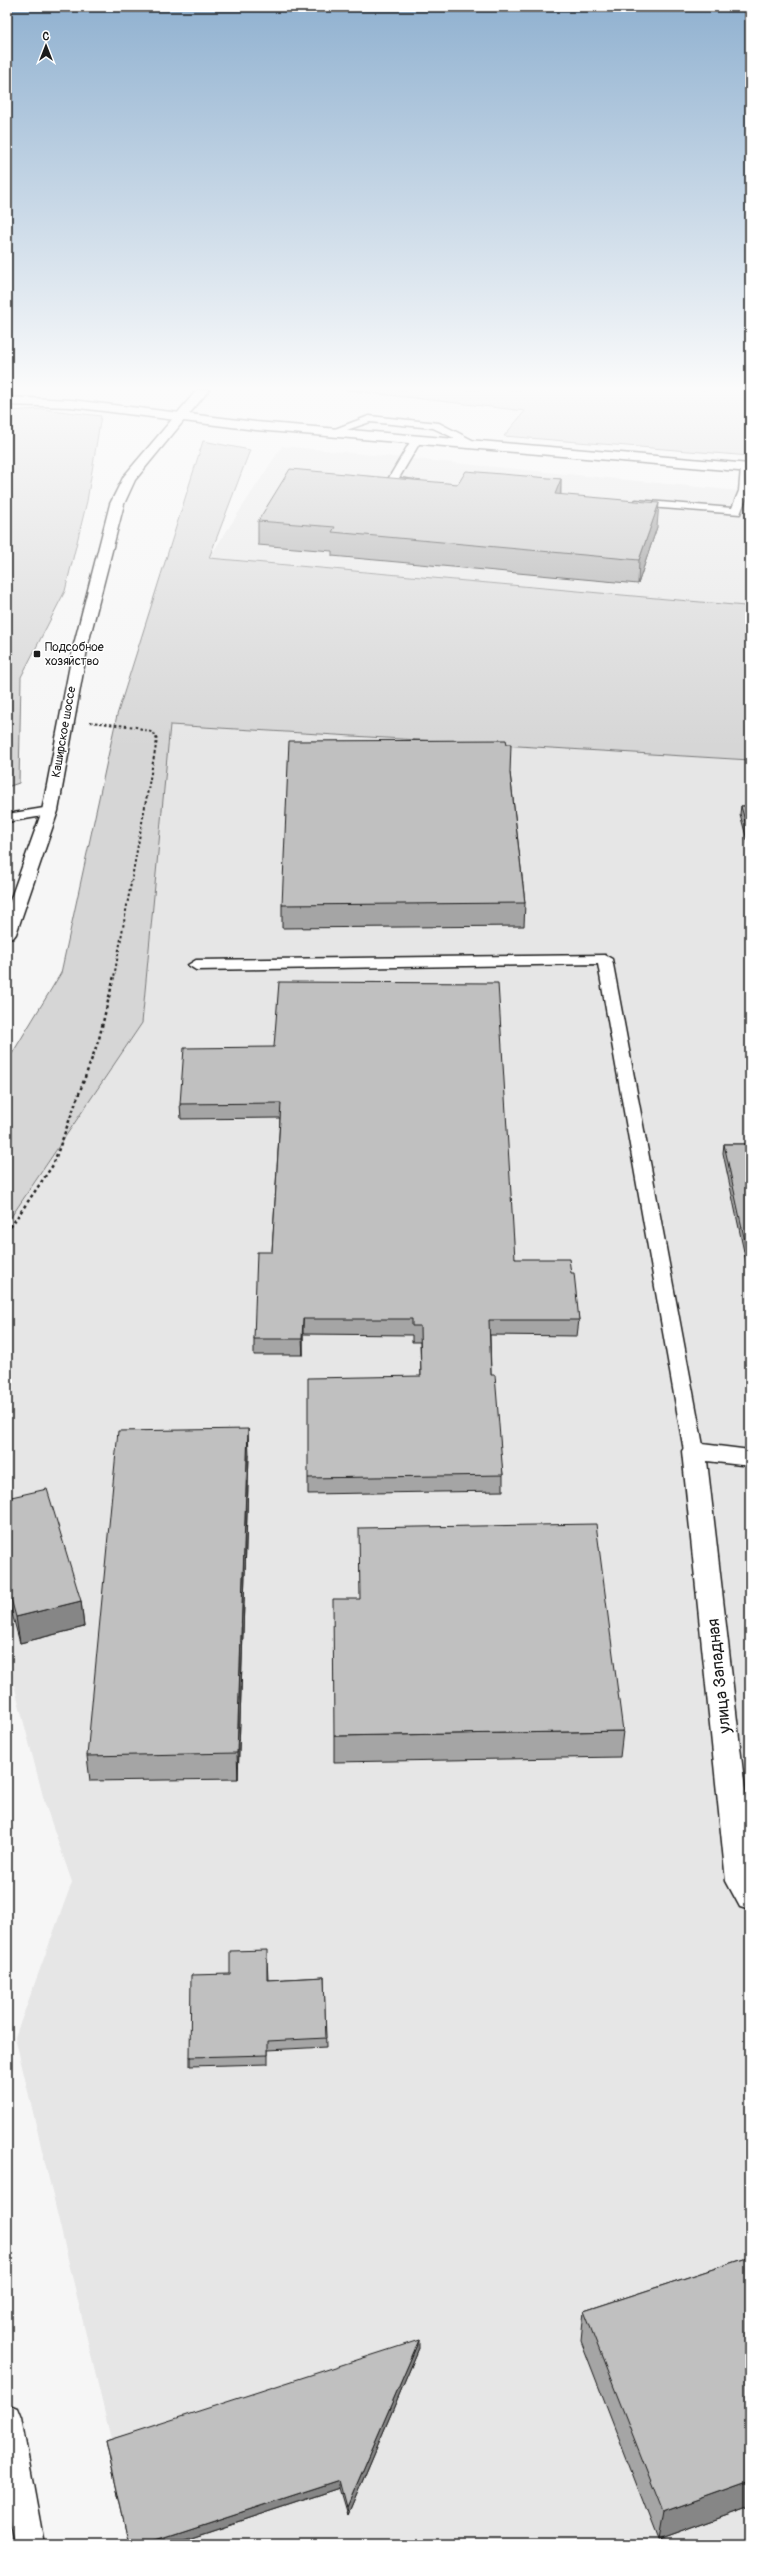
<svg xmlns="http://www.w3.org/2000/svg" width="757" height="2551" font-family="Pangolin,sans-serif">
<rect width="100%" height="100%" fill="#f6f6f6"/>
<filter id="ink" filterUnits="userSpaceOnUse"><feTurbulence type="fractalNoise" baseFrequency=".025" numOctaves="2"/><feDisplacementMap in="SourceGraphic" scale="8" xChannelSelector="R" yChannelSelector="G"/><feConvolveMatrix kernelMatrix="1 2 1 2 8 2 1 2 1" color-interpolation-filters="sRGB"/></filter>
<g filter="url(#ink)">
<g fill="#e6e6e6">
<path d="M282,446L750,492V585L745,606L209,558Z"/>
<path d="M169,725L750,760V2544H136L15,2037L72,1882L45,1804L7,1658V1223L142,1023Z"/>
</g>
<g fill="#d6d6d6" stroke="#797979">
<path d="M346,390H750V456L504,436L525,411Z"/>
<path d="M42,409L101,416L87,501L65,591L21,677L19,783L7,787V411Z"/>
<path d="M203,441L250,450L209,558L745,606L750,585V760L170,725L142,1023L7,1223V1062L61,973L117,715Z"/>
</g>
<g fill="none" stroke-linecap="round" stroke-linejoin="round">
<g stroke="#1c1c1c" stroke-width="3">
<g id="lane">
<path d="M369,416L439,423L482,445L473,447L433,428L370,422L332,435L327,432Z"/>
<path d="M413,437L422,439L399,478L413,480L418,483L413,486L388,483L387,481Z"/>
<path d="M746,465L750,466L749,491L740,514L636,506L631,503L636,500L732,508L739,491L741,468Z"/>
<path d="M50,807L57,811L55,814L7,822V814Z"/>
<path d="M605,955L612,959L704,1451L701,1456L694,1458L687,1456L684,1451L598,964L196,970L188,965L196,960Z"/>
<path d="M7,2404L17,2408L21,2418L44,2544H14L7,2503Z"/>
</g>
</g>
<g stroke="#1c1c1c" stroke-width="3">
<path id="street" d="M694,1443L750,1450V1466L707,1461L750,1833V1910L740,1907L726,1881L682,1451L686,1445Z"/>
</g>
<g stroke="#1c1c1c" stroke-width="3">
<path id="secondary" d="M7,397L71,400L256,422L750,464V472L256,430L71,407L7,405Z"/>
</g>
<g stroke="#1c1c1c" stroke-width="3">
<path id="primary" d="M197,390H209L135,480L124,504L88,644L58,811L16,934L13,938L7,939V909L42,811L74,644L110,504L124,476Z"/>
</g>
<path stroke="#1c1c1c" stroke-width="2" stroke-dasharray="2.5 2.5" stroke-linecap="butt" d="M90,722L136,727L154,733L157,740L114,977"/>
<path stroke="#1c1c1c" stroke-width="2.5" stroke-dasharray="3 3" stroke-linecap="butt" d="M7,1232L53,1165L99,1039L114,976"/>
<use href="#lane" fill="#fff" fill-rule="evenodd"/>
<use href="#street" fill="#fff" fill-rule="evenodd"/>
<use href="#secondary" fill="#fff" fill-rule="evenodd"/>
<use href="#primary" fill="#fff" fill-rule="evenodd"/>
</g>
<g fill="#a5a5a5" stroke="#1c1c1c">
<path d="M561,479V495L657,527L638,584L332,556V551L258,545V521L458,484Z"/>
<path d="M510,773L525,903L524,926L282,928V905Z"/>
<path d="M741,806H750V851L740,814Z"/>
<path d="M274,1047L515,1259L571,1273L579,1320L577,1336L490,1335L491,1375L503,1475V1491L308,1494V1478L421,1376L420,1342H412V1335L303,1334V1355H254V1339L272,1252L280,1118L181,1119L180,1104Z"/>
<path d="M724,1144H750V1280L723,1153Z"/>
<path d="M249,1455L238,1779L90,1781L87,1756Z"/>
<path d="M7,1498L81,1601L84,1627L20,1643L7,1595Z"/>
<path d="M623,1731L620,1757L334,1762V1736Z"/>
<path d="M267,1959L268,1980L324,1977L326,2047L268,2050V2064L190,2066V2057L230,1974Z"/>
<path d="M750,2257V2507L658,2540L581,2341L584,2311Z"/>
<path d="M419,2348L348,2515L340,2488L170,2544H129L106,2441Z"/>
</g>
<g fill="#868686" stroke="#1c1c1c">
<path d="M561,479L560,502L555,494Z"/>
<path d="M659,503L657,527L638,584L639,560Z"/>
<path d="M303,1319V1355L302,1339Z"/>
<path d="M248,1429L249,1455L238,1779L237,1753Z"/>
<path d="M81,1601L84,1627L20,1643L16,1617Z"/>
<path d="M419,2340V2348L348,2515L347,2507Z"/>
<path d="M340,2480V2488L170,2544H144Z"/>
<path d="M750,2481V2507L658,2540L663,2512Z"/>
</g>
<g fill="#c0c0c0" stroke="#1c1c1c">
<path d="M290,469L458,484L466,471L561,479L555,494L659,503L639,560L332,532L335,527L258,521Z"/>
<path d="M506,740L507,744H511L510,773L525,903L282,905L289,741Z"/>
<path d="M741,806H750V839Z"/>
<path d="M279,982L498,983L515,1259H569L571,1273H574L579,1320H489L491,1375H495L503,1475L308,1478V1378L421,1376L420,1326H412V1319H303L302,1339H254L257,1252H272L281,1103L180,1104L184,1048L274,1047Z"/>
<path d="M724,1144H750V1265Z"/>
<path d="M248,1429L237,1753L87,1756L118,1431Z"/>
<path d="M47,1489L81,1601L16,1617L7,1584V1498Z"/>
<path d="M596,1524L623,1731L334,1736L333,1599H360L359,1528Z"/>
<path d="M267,1950V1980L324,1977L326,2038L268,2041V2055L190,2057L191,1975L230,1974V1951Z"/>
<path d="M750,2257V2481L663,2512L584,2311Z"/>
<path d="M419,2340L347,2507L340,2480L144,2544H129L106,2441Z"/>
</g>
</g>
<linearGradient id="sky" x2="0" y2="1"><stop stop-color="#90b1d0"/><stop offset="0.52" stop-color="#fbfbfb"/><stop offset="1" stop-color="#fbfbfb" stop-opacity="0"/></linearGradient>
<rect width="757" height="747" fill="url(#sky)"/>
<rect fill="#1c1c1c" stroke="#fff" stroke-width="1.5" x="33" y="650" width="8" height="8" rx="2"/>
<g text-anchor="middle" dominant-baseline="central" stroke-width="3" stroke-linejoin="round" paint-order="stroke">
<g font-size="12" fill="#1c1c1c" stroke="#fff" text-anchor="start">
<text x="45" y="647">Подсобное<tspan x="45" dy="14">хозяйство</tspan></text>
</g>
<g font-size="12" fill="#1c1c1c" stroke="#fff">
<text transform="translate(64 732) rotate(-80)">Каширское шоссе</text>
</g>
<g font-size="17" fill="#1c1c1c" stroke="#fff">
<text transform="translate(719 1676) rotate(-96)">улица Западная</text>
</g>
</g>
<rect width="757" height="2551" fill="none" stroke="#fff" stroke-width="24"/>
<rect x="12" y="12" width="733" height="2527" fill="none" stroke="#1c1c1c" stroke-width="1.5" filter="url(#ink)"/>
<g transform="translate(46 46)" stroke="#ffffff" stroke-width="3" paint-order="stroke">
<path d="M0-3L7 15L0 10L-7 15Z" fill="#1c1c1c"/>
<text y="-6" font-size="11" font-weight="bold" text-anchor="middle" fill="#1c1c1c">С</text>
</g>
</svg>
